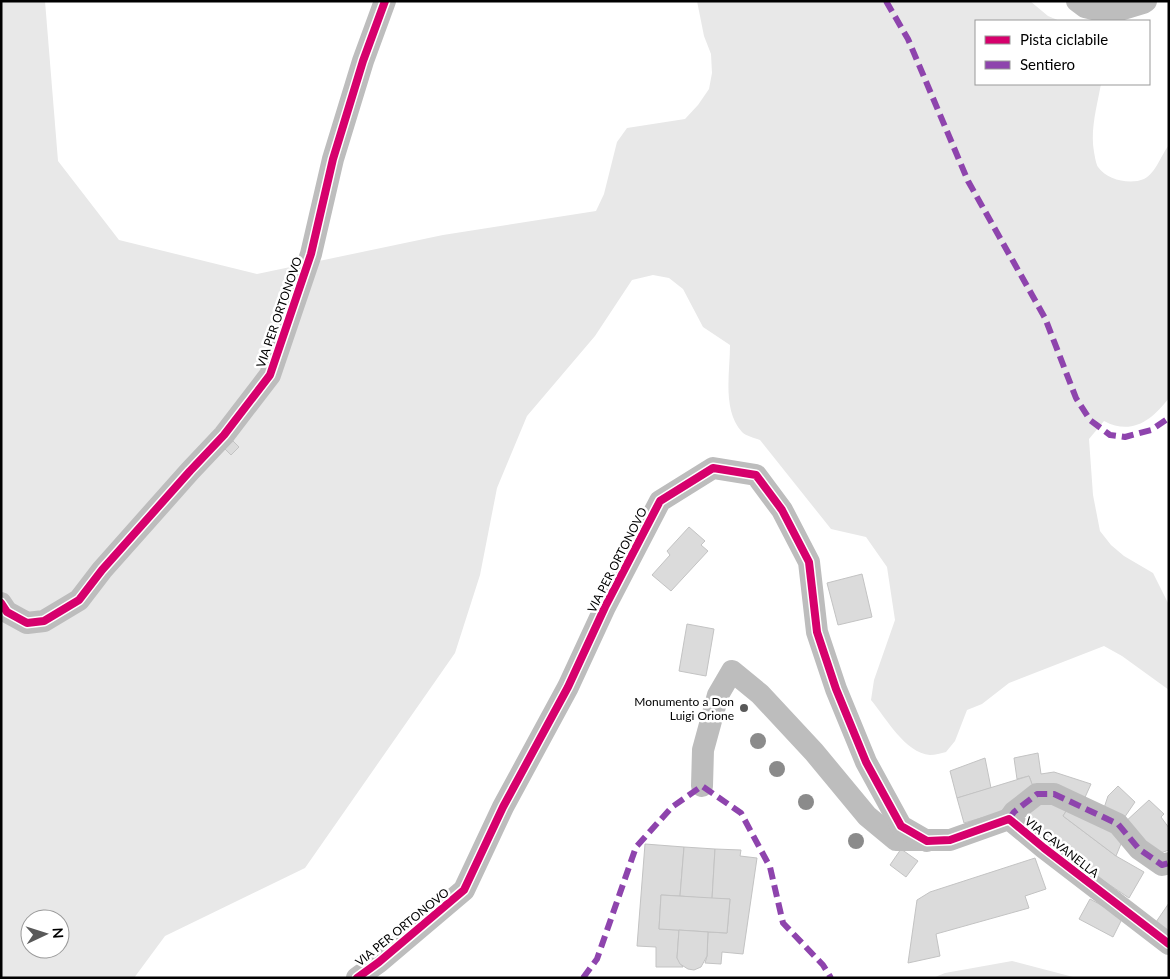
<svg xmlns="http://www.w3.org/2000/svg" width="1170" height="979" font-family="Lato,sans-serif">
<rect width="100%" height="100%" fill="#fff"/>
<g fill="#e8e8e8" fill-rule="evenodd">
<path d="M1,1H45L58,161L119,240L257,274L443,235L596,211L604,194L617,142L627,128L685,119L698,105L709,89L712,73L711,54L704,36L697,1H1030L1048,16L1060,21H976V84H1101C1097,106 1090,130 1094,152C1095,157 1096,164 1098,167C1107,180 1130,185 1144,179C1156,173 1161,155 1169,145V398C1152,420 1132,436 1104,421L1089,439L1093,495L1100,531L1111,545L1124,556L1153,573L1169,605V690L1122,656L1104,646L1009,683L982,704L967,710L955,741L946,752C941,753 935,755 930,755C905,753 886,718 871,700L874,680L895,620L887,567L866,537L831,529L760,440C755,438 746,436 742,432C722,410 730,373 730,345L703,327L683,289L669,278L653,275L632,280L595,336L527,416L497,488L480,575L455,653L305,868L165,936L134,978H1ZM30,919H60V949H30Z"/>
<path d="M1012,961L1077,978H933L945,973Z"/>
</g>
<g fill="#dbdbdb" stroke="#c3c3c3">
<path d="M230,438L239,447L231,455L222,446Z"/>
<path d="M689,527L705,541L701,545L708,551L671,591L652,575L670,555L667,551Z"/>
<path d="M862,574L872,617L838,625L827,583Z"/>
<path d="M687,624L714,629L706,676L679,671Z"/>
<path d="M1038,753L1041,774L1054,772L1091,784L1082,804L1035,792L1029,776L1017,779L1014,758Z"/>
<path d="M985,758L991,788L957,798L950,771Z"/>
<path d="M1029,776L1035,792L1012,809L964,823L957,798Z"/>
<path d="M1118,786L1135,802L1122,821L1103,811L1108,796Z"/>
<path d="M1038,795L1070,805L1063,816L1116,856L1144,872L1129,898L1064,854L1036,823L1022,812Z"/>
<path d="M1149,800L1164,814L1161,817L1169,828V850L1152,856L1124,823Z"/>
<path d="M1070,805L1125,834L1116,856L1063,816Z"/>
<path d="M645,844L684,847L680,896L661,895L659,929L679,930L677,958L683,967H656V947L637,946Z"/>
<path d="M684,847L715,849L712,899L680,896Z"/>
<path d="M715,849L741,850L740,856L757,858L743,954L722,952L721,964L705,963L707,956L708,932L727,933L730,899H712Z"/>
<path d="M901,849L918,861L906,877L890,865Z"/>
<path d="M1035,858L1046,889L1025,896L1029,908L936,934L940,956L908,963L917,900L930,892Z"/>
<path d="M661,895L730,899L727,933L659,929Z"/>
<path d="M1090,899L1123,917L1113,937L1079,919Z"/>
<path d="M1169,903V931L1156,922Z"/>
<path d="M679,930L708,932L707,956L701,967L694,970L688,969L680,964L677,958Z"/>
</g>
<g fill="none" stroke-linecap="round" stroke-linejoin="round">
<g stroke="#bdbdbd" stroke-width="22">
<path d="M1077,1L1085,7L1110,13L1143,3L1146,1"/>
<path d="M1,603L7,612L27,623L44,621L79,600L102,570L190,471L224,435L270,375L311,254L333,159L363,61L385,1"/>
<path d="M702,786L703,750L718,695L732,671L760,694L814,752L867,816L896,840H950L1009,819L1044,848L1169,944"/>
<path d="M1009,819L1014,812L1037,794H1054L1118,824L1139,849L1162,865L1169,863"/>
<path d="M357,978L379,962L464,890L503,807L568,687L605,607L660,501L713,468L756,475L782,510L809,562L817,632L836,689L866,762L901,826L927,841"/>
</g>
<g stroke="#8e44ad" stroke-width="6" stroke-dasharray="12 6" stroke-linecap="butt">
<path d="M886,1L908,39L968,181L1045,318L1076,398L1090,420L1110,435L1125,437L1151,430L1169,418"/>
<path d="M1009,819L1014,812L1037,794H1054L1118,824L1139,849L1162,865L1169,863"/>
<path d="M583,978L597,959L636,847L672,807L702,786L741,813L770,867L783,923L823,965L831,978"/>
</g>
<g stroke="#fff" stroke-width="11">
<g id="cycleway">
<path d="M1,603L7,612L27,623L44,621L79,600L102,570L190,471L224,435L270,375L311,254L333,159L363,61L385,1"/>
<path d="M357,978L379,962L464,890L503,807L568,687L605,607L660,501L713,468L756,475L782,510L809,562L817,632L836,689L866,762L901,826L927,841L950,840L1009,819L1044,848L1169,944"/>
</g>
</g>
<use href="#cycleway" stroke="#d6006c" stroke-width="8"/>
</g>
<g fill="#8b8b8b">
<circle cx="758" cy="741" r="8"/>
<circle cx="777" cy="769" r="8"/>
<circle cx="806" cy="802" r="8"/>
<circle cx="856" cy="841" r="8"/>
</g>
<circle fill="#595959" stroke="#fff" stroke-width="2" cx="744" cy="708" r="5"/>
<g text-anchor="middle" dominant-baseline="central" stroke-width="5" stroke-linejoin="round" paint-order="stroke">
<g font-size="12" fill="#000" stroke="#fff">
<text transform="translate(279 312) rotate(-71)">VIA PER ORTONOVO</text>
<text transform="translate(617 560) rotate(-63)">VIA PER ORTONOVO</text>
<text transform="translate(1062 847) rotate(38)">VIA CAVANELLA</text>
<text transform="translate(402 927) rotate(-39)">VIA PER ORTONOVO</text>
</g>
<g font-size="12" fill="#000" stroke="#fff" text-anchor="end">
<text x="734" y="701">Monumento a Don<tspan x="734" dy="14">Luigi Orione</tspan></text>
</g>
</g>
<rect width="1170" height="979" fill="none" stroke="#000000" stroke-width="5"/>
<rect x="975" y="20" width="175" height="65" fill="#ffffff" stroke="#999999"/>
<rect x="985" y="36" width="25" height="8" fill="#d6006c" stroke="#999999"/>
<text x="1020" y="45" font-size="15" fill="#000000">Pista ciclabile</text>
<rect x="985" y="61" width="25" height="8" fill="#8e44ad" stroke="#999999"/>
<text x="1020" y="70" font-size="15" fill="#000000">Sentiero</text>
<g transform="translate(45 934) rotate(86)"><circle r="24" fill="#ffffff" stroke="#999999"/>
<path d="M0-4L9 19L0 12L-9 19Z" fill="#595959"/>
<text y="-8" font-size="14" font-weight="bold" text-anchor="middle" fill="#000000">N</text>
</g>
</svg>
